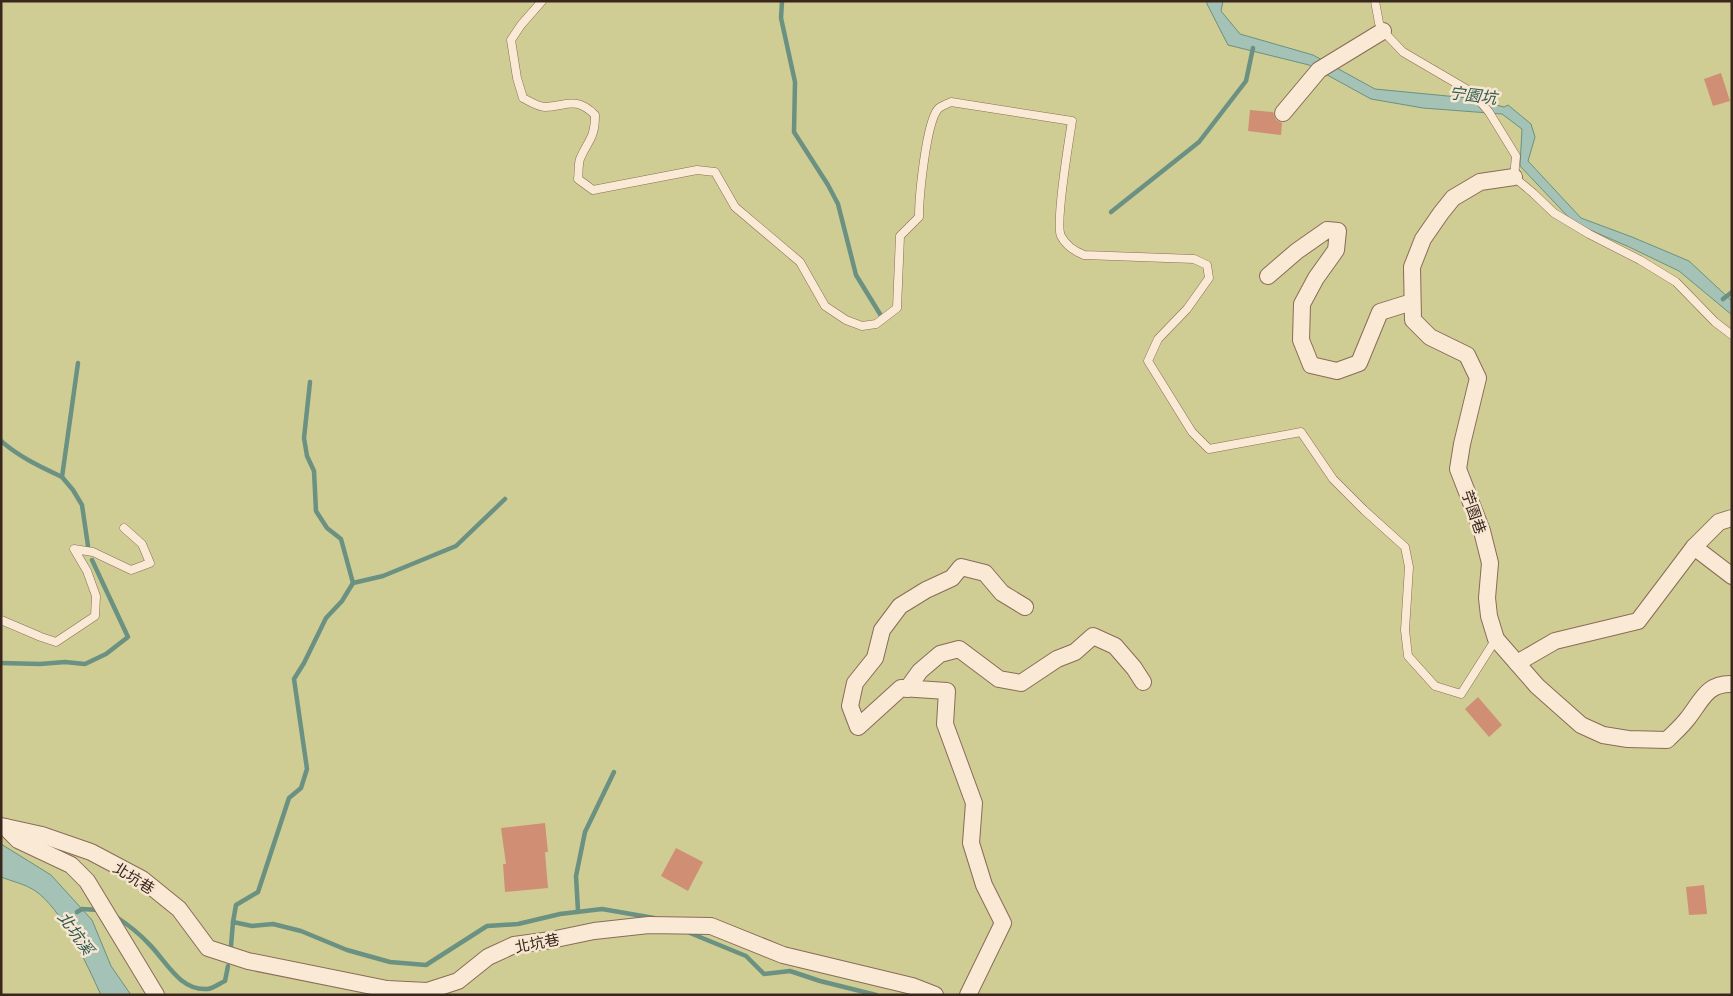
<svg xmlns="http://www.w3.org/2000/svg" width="1733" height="996" font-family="'IBM Plex Serif','Noto Sans TC',serif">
<rect width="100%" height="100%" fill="#f0dbc1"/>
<rect fill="#cfcd94" x="1" y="1" width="1731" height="994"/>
<g fill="#a4c2b5" stroke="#6a9182">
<path d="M1207,1H1223L1221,11L1240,34L1313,55L1375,89L1468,98L1504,107L1508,105L1531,124L1535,137L1528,161L1581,218L1632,237L1689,261L1732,301V315L1679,271L1627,246L1574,223L1520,166L1522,129L1502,114L1423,108L1371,99L1309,65L1228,45L1207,4Z"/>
<path d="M1,844L51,875L92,920L111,966L131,995H101C87,965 62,908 34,890C25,884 11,881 1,877Z"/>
</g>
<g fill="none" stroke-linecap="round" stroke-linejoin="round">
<g stroke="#6a9182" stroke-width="4.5">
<path d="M782,1L781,18L795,82L794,132L828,185L838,204L856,275L880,314"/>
<path d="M1111,212L1199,142L1246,81L1253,48"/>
<path d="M1723,299L1732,292"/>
<path d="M78,363L62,477L73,490L82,505L88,546"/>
<path d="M1,441C19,457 41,467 62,477"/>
<path d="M353,583L383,576L456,546L505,499"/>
<path d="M1,663L40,664L65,662L85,664L106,654L128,637L92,560"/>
<path d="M578,911L576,876L585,832L614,772"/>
<path d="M77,912L82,909L99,910"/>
<path d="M115,916C127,924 138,932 148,943C165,959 179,991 207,989C213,989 220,983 225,981L228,966"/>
<path d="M233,922L236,905L258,892L289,798L301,788L307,769L294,679L304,663L326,618L342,601L353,583L341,539L327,528L316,511L314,471L307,456L304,438L310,382"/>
<path d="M690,933L746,956L764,974L790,971L820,981L876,995"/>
<path d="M231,946L233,922L252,926L273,924L301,931L347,950L390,962L426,965L487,926L518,924L560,914L602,909L654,918"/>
</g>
</g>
<g fill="#d08e75">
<path d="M1721,73L1730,101L1713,106L1704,79Z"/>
<path d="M1250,110L1273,112L1276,120L1282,123L1281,135L1248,131Z"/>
<path d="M1478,697L1502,725L1489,737L1465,709Z"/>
<path d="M545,823L548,852H545L548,888L505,892L503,864H506L501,828Z"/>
<path d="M676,848L703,862L688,891L661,876Z"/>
<path d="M1704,885L1707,914L1689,915L1686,887Z"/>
</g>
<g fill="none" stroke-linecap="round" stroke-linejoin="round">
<g stroke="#8a6b58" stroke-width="9">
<g id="lane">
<path d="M542,1L521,25L511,40L517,78L523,98C529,101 538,107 545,107C567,106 576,96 595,115C595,139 588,140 580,159C578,165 579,173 578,179L593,190L697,170L715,172L735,207L800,262L825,306L846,320L862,326L876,324L897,308L900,236L919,217C919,197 926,123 938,109C941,106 947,104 951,102L1072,121C1069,140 1055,224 1061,236C1066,246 1074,251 1084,255L1194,259L1207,265L1209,278L1187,309L1158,339L1148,361L1192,432L1209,449L1301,432L1333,479L1364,510L1405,547L1409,567L1405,630L1408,656L1435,686L1461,694L1496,639"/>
<path d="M1375,1L1379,23L1383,31L1403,52L1473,93L1489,112L1516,156L1514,177L1533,193L1554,213L1589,234L1640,260L1676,282L1715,322L1732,335"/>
<path d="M1,620L41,637L56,642L95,616L96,596L87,571L74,549L93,552L131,570L150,563L142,544L124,528"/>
</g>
</g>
<g stroke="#8a6b58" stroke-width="18">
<g id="street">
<path d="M1283,113L1319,70L1383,31"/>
<path d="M1514,177L1480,182L1453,198L1441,213L1423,239L1412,267L1413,320L1430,337L1467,355L1478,378L1462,444L1458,469L1482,531L1490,563L1487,598L1489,616L1496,639L1537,686L1581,725L1603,735L1628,739L1667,740C1674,733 1682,726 1688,718C1702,700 1707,683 1732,684"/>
<path d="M1268,276L1297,251L1327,230L1338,231L1336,250L1316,278L1302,304L1301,340L1311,365L1337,371L1359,363L1380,312L1412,302"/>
<path d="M1694,547L1732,576"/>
<path d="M1517,663L1555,641L1638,621L1694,547L1719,522L1732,518"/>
<path d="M907,689L920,671L940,654L959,649L999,679L1021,683L1057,659L1075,652L1093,636L1115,646L1134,668L1143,682"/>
<path d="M1,826L42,835L91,852L142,879L179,909L208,948L248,961L387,989L427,991L458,981L488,957L514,945L551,940L594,931L649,925L711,926L783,955L912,986L935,995"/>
<path d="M5,827L18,840L71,865L87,881L156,995"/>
<path d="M968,995L1003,923L984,885L971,843L974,803L945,724L947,691L901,688L858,727L850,706L855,683L875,658L882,630L900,606L926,590L952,578L961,567L985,573L1002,593L1025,607"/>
</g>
</g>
<use href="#lane" stroke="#faead5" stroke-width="8"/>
<use href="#street" stroke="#faead5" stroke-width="16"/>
</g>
<g text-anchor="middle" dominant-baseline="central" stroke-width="5" stroke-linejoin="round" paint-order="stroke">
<g font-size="15" fill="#39261d" stroke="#f7e6d1">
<text transform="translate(1474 512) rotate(71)">苧園巷</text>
<text transform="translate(134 878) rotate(32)">北坑巷</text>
<text transform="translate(537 943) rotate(-11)">北坑巷</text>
</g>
<g font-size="16" font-style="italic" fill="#2b5a50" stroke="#f7e6d1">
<text transform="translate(1473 95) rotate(7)">宁園坑</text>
<text transform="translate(76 933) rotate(54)">北坑溪</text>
</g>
</g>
<rect width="1733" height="996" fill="none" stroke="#39261d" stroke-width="5"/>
</svg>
